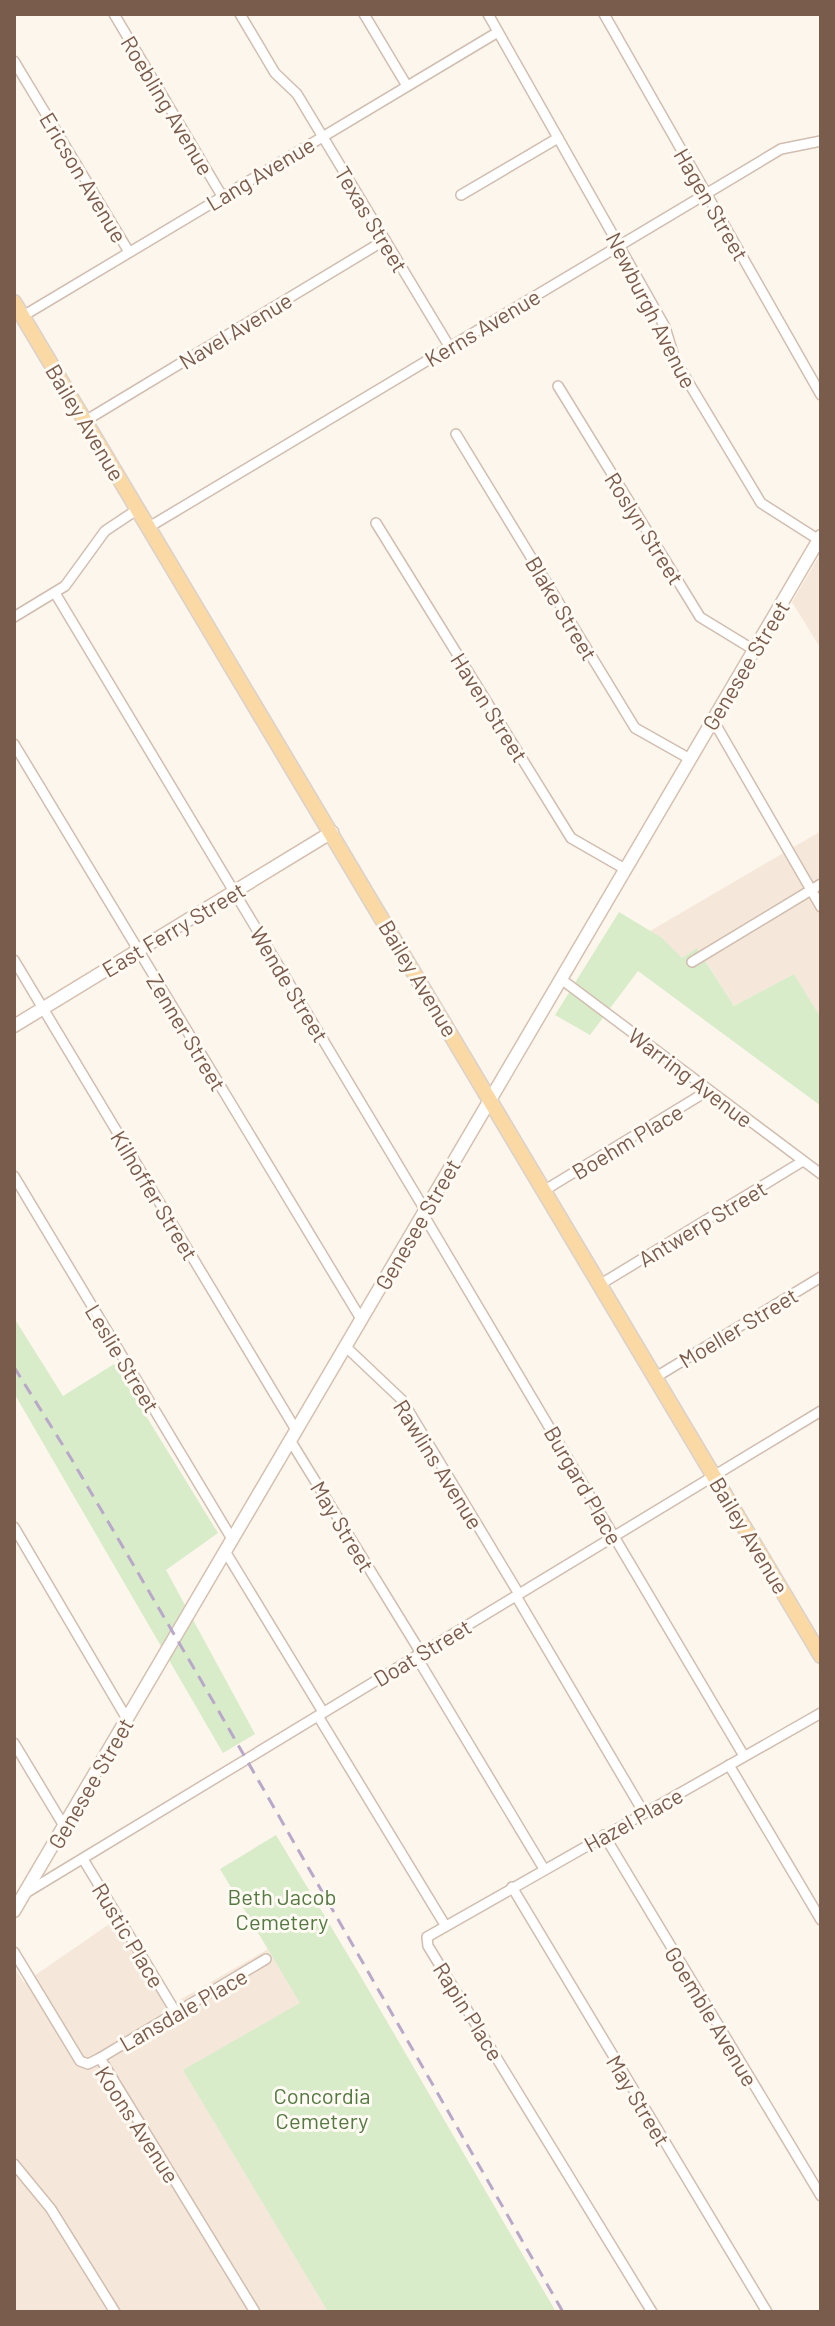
<svg xmlns="http://www.w3.org/2000/svg" width="835" height="2326" font-family="Barlow,sans-serif">
<rect width="100%" height="100%" fill="#fdf6ec"/>
<g fill="#f5e8da">
<path d="M821,553V649L792,602Z"/>
<path d="M821,831V1018L794,974L734,1006L698,949L682,958L650,931Z"/>
<path d="M115,1920L169,2006L268,1949L301,2003L184,2071L328,2312H14V1967L24,1983Z"/>
</g>
<g fill="#d8ecc9">
<path d="M619,912L662,938L682,958L697,948L734,1006L794,974L821,1018V1106L638,971L590,1035L555,1015Z"/>
<path d="M14,1318L63,1396L114,1364L218,1533L166,1570L255,1734L223,1753L14,1393Z"/>
<path d="M276,1835L357,1970L556,2312H328L183,2070L300,2003L220,1869Z"/>
</g>
<g fill="none" stroke-linecap="round" stroke-linejoin="round">
<g stroke="#d1beb0" stroke-width="12">
<g id="street">
<path d="M114,14L222,196"/>
<path d="M240,14L275,73L297,94L449,346"/>
<path d="M364,14L407,86"/>
<path d="M488,14L665,327L675,360L761,503L819,540"/>
<path d="M604,14L821,395"/>
<path d="M14,61L129,252"/>
<path d="M461,195L558,138"/>
<path d="M23,316L498,32"/>
<path d="M558,386L700,617L754,650"/>
<path d="M85,421L385,240"/>
<path d="M456,434L635,728L690,759"/>
<path d="M376,523L571,838L625,869"/>
<path d="M149,527L781,149L821,141"/>
<path d="M55,593L425,1210"/>
<path d="M14,617L65,586L105,531L138,509"/>
<path d="M713,720L821,907"/>
<path d="M14,744L361,1319"/>
<path d="M14,960L296,1430"/>
<path d="M692,962L821,884"/>
<path d="M561,979L821,1174"/>
<path d="M14,1176L232,1539"/>
<path d="M545,1190L709,1090"/>
<path d="M423,1214L744,1756"/>
<path d="M601,1284L803,1161"/>
<path d="M345,1346L402,1400L519,1594"/>
<path d="M656,1377L821,1277"/>
<path d="M290,1440L421,1653"/>
<path d="M14,1527L127,1719"/>
<path d="M225,1551L323,1712"/>
<path d="M516,1596L644,1813"/>
<path d="M416,1656L544,1869"/>
<path d="M318,1716L445,1925"/>
<path d="M14,1743L64,1826"/>
<path d="M729,1765L821,1920"/>
<path d="M604,1835L821,2196"/>
<path d="M83,1859L175,2011"/>
<path d="M512,1887L767,2312"/>
<path d="M24,1894L821,1411"/>
<path d="M14,1952L80,2061L88,2064L100,2058L255,2312"/>
<path d="M100,2058L266,1959"/>
<path d="M14,2164L51,2209L115,2312"/>
<path d="M652,2312L428,1946L427,1937L821,1713"/>
</g>
</g>
<g stroke="#d6c0b0" stroke-width="15">
<g id="secondary">
<path d="M14,1026L332,832"/>
<path d="M14,1911L821,536"/>
</g>
</g>
<g stroke="#dad1cd" stroke-width="17">
<path id="primary" d="M14,302L821,1656"/>
</g>
<use href="#street" stroke="#fff" stroke-width="9"/>
<use href="#secondary" stroke="#fff" stroke-width="12"/>
<use href="#primary" stroke="#fbd9a5" stroke-width="14"/>
<path stroke="#b9a8c9" stroke-width="3" stroke-dasharray="12 8" stroke-linecap="butt" d="M14,1367L69,1455L202,1682L563,2312"/>
</g>
<g text-anchor="middle" dominant-baseline="central" stroke-width="6" stroke-linejoin="round" paint-order="stroke">
<g font-size="22" fill="#7a5c4d" stroke="#fffaf3">
<text transform="translate(168 105) rotate(59)">Roebling Avenue</text>
<text transform="translate(260 173) rotate(-31)">Lang Avenue</text>
<text transform="translate(84 177) rotate(59)">Ericson Avenue</text>
<text transform="translate(712 204) rotate(60)">Hagen Street</text>
<text transform="translate(372 219) rotate(59)">Texas Street</text>
<text transform="translate(652 310) rotate(63)">Newburgh Avenue</text>
<text transform="translate(482 327) rotate(-31)">Kerns Avenue</text>
<text transform="translate(235 330) rotate(-31)">Navel Avenue</text>
<text transform="translate(86 422) rotate(59)">Bailey Avenue</text>
<text transform="translate(645 528) rotate(58)">Roslyn Street</text>
<text transform="translate(562 608) rotate(59)">Blake Street</text>
<text transform="translate(745 665) rotate(-59)">Genesee Street</text>
<text transform="translate(490 707) rotate(58)">Haven Street</text>
<text transform="translate(173 929) rotate(-31)">East Ferry Street</text>
<text transform="translate(419 978) rotate(59)">Bailey Avenue</text>
<text transform="translate(290 984) rotate(59)">Wende Street</text>
<text transform="translate(187 1032) rotate(59)">Zenner Street</text>
<text transform="translate(691 1077) rotate(37)">Warring Avenue</text>
<text transform="translate(627 1141) rotate(-31)">Boehm Place</text>
<text transform="translate(155 1195) rotate(59)">Kilhoffer Street</text>
<text transform="translate(702 1223) rotate(-31)">Antwerp Street</text>
<text transform="translate(417 1224) rotate(-60)">Genesee Street</text>
<text transform="translate(738 1327) rotate(-31)">Moeller Street</text>
<text transform="translate(123 1358) rotate(59)">Leslie Street</text>
<text transform="translate(439 1464) rotate(58)">Rawlins Avenue</text>
<text transform="translate(584 1485) rotate(60)">Burgard Place</text>
<text transform="translate(343 1526) rotate(59)">May Street</text>
<text transform="translate(750 1535) rotate(59)">Bailey Avenue</text>
<text transform="translate(422 1652) rotate(-31)">Doat Street</text>
<text transform="translate(90 1783) rotate(-60)">Genesee Street</text>
<text transform="translate(633 1819) rotate(-29)">Hazel Place</text>
<text transform="translate(129 1935) rotate(59)">Rustic Place</text>
<text transform="translate(183 2009) rotate(-30)">Lansdale Place</text>
<text transform="translate(469 2011) rotate(58)">Rapin Place</text>
<text transform="translate(712 2016) rotate(59)">Goemble Avenue</text>
<text transform="translate(639 2100) rotate(59)">May Street</text>
<text transform="translate(138 2124) rotate(57)">Koons Avenue</text>
</g>
<g font-size="22" fill="#537a41" stroke="#fffaf3">
<text x="282" y="1896">Beth Jacob<tspan x="282" dy="25">Cemetery</tspan></text>
<text x="322" y="2095">Concordia<tspan x="322" dy="25">Cemetery</tspan></text>
</g>
</g>
<rect width="835" height="2326" fill="none" stroke="#7a5c4d" stroke-width="32"/>
</svg>
